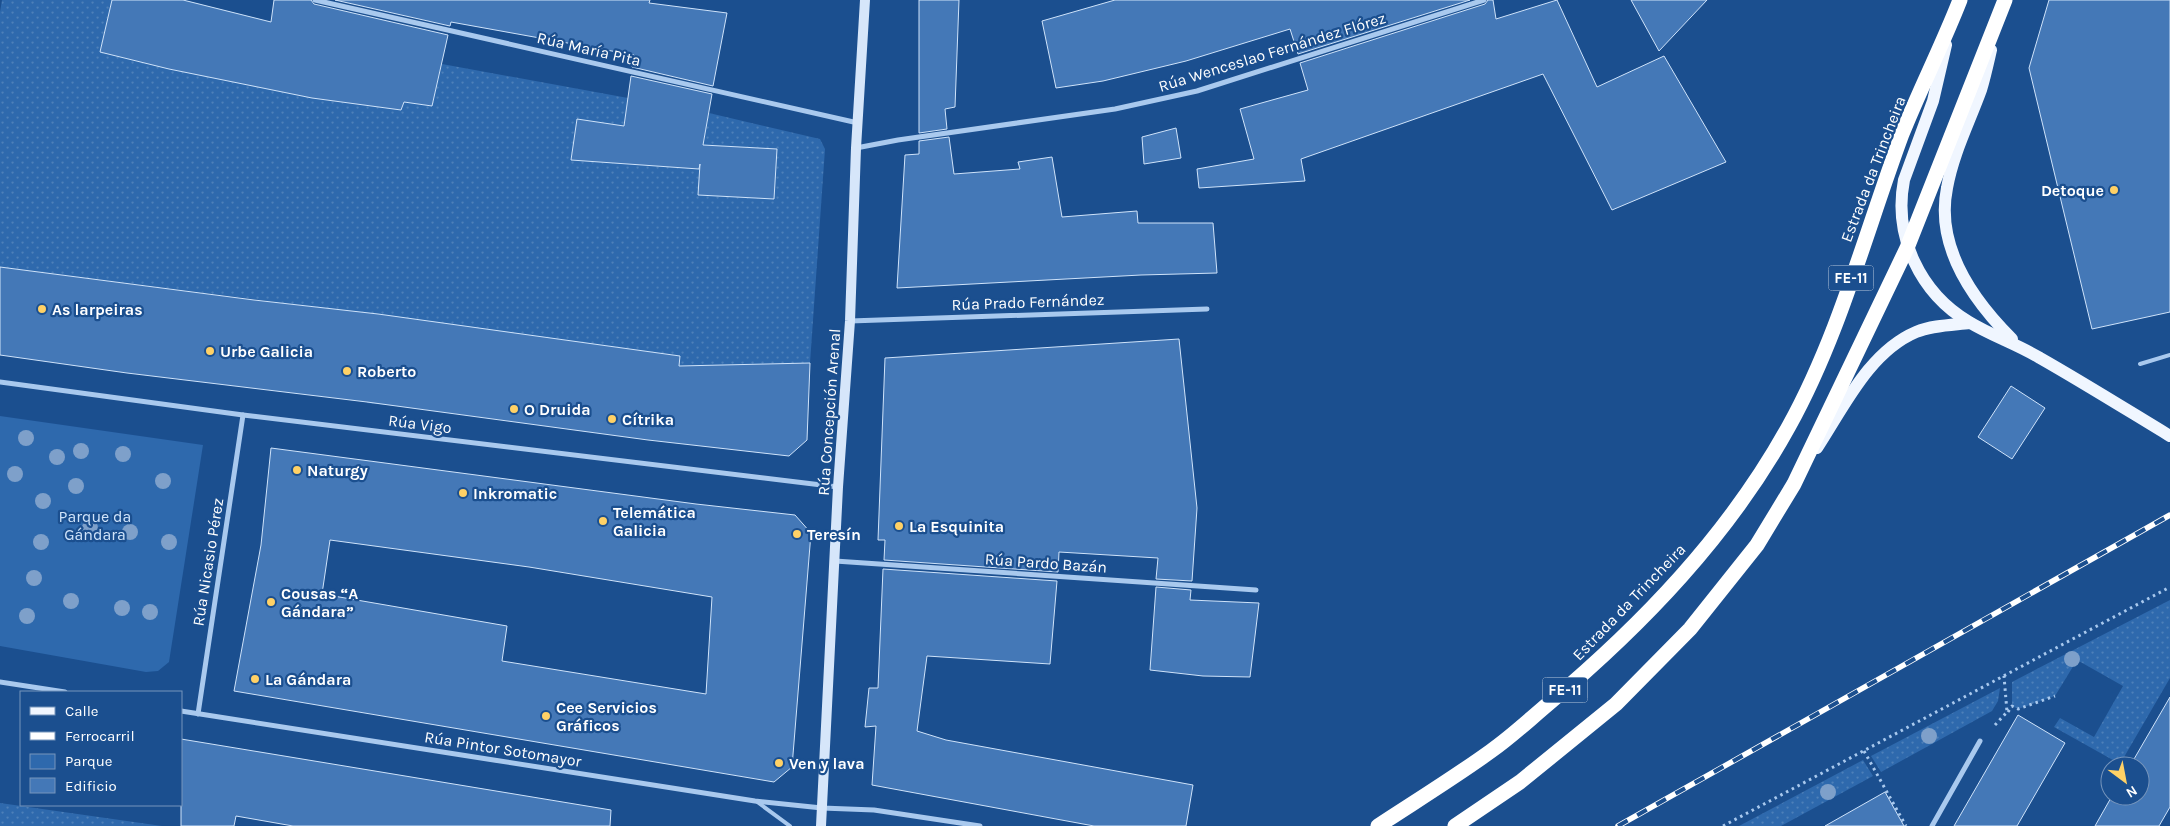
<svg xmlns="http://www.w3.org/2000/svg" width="2170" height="826" font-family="Karla,sans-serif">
<defs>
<pattern id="grass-dots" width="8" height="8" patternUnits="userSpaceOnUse" patternTransform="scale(1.25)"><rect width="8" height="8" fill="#2e69ad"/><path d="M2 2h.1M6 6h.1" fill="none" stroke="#4d80b9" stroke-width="1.8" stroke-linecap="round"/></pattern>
</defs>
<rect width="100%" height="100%" fill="#1b4f8f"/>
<g fill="url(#grass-dots)">
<path d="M2,0H112L100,52L180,71L312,98L401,110L404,102L432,106L442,64L628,98L624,126L577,119L571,160L700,169L699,195L774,199L777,149L703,145L709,113L820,139L825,149L810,363L679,366L680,356L531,336L416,408L367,403L378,315L0,267V12Z"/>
<path d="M2170,600V678L2120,764L2054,727L2060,718L2094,737L2123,686L2077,660L2055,696L2018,709L2012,706V682Z"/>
<path d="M2000,688L1998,701L1992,711L1881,772L1871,756Z"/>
<path d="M1863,760L1873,776L1781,826H1739Z"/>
<path d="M0,803L162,826H0Z"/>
</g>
<path fill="#2e69ad" d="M0,416L203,445L169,662L158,671L146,672L0,646Z"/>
<g fill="#4478b7" stroke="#cfe3fa" fill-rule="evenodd">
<path d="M112,0H183L271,22L274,0H311L314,4L448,35L432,106L404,102L401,110L312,98L169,69L100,52Z"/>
<path d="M335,0H650L649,3L727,13L713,86L632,67L634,55L451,22L450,26Z"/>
<path d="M919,0H959L955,107L945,109L947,129L919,133Z"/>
<path d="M1115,0H1470L1298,54L1290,29L1186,61L1103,81L1056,88L1042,21Z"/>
<path d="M1488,0H1493L1496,19L1557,0L1597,87L1664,56L1726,162L1612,210L1543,74L1301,159L1305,181L1199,188L1197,169L1254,159L1240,109L1308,90L1300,63L1485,4Z"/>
<path d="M1631,0H1707L1659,51Z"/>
<path d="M2049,0H2170V312L2092,329L2029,68Z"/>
<path d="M631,76L712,94L703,145L777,149L774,199L698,195L700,164L699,169L571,160L577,119L624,126Z"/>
<path d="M1176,128L1181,158L1144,164L1142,137Z"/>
<path d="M949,137L954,174L1020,169L1018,162L1052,157L1062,217L1137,211L1138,223H1213L1217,273L1141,275L897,288L905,155L919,154V141Z"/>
<path d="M0,267L254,300L378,314L680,356L679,366L810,363L807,440L789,456L648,440L367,402L127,373L0,355Z"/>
<path d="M1179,339L1197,508L1192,581L1156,579L1158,558L1059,552L1058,572L884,560L885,540H878L885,358Z"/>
<path d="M2011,386L2045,408L2012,459L1978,437Z"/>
<path d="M271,448L696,504L795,515L811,533L792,767L774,782L234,691L261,545ZM330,540L529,567L712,597L706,694L502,661L507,626L322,594Z"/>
<path d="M883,569L1057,581L1050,664L927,656L917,731L946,740L1193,785L1186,826H1094L872,785L876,726L865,727L869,688H878Z"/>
<path d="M1156,587L1191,590L1190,600L1259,603L1250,677L1203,676L1150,670Z"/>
<path d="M2170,697V807L2159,826H2095L2112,796H2140V766H2130Z"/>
<path d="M2018,715L2065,743L2017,826H1954Z"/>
<path d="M181,739L611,810L610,826H293L236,816L234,826H181Z"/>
<path d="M1885,792L1904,826H1825Z"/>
</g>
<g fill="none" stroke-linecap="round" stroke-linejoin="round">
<g stroke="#a9c9ee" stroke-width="3" stroke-dasharray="2.5 4" stroke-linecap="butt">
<path d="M2008,712L2012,706L2018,709L2055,696"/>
<path d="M1995,725L2007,712L2004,676"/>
<path d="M1864,751L1906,826"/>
<path d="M1723,826L2170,587"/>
</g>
<g stroke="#a9c9ee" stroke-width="4">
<path d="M2140,364L2170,355"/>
<path d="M756,801L790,826"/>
</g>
<g stroke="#a9c9ee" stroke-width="5">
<path d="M315,0L858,123"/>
<path d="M856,148L898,140L1115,109L1197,91L1484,0"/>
<path d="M850,321L1207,309"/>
<path d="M0,382L243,415L838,487"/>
<path d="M835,561L1256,590"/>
<path d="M0,682L65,692"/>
<path d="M181,711L755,801L822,808L874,810L980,826"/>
<path d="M198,714L243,415"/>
<path d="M1932,826L1980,741"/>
</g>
<path stroke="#d6e6fa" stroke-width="10" d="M821,826L838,487L850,321L856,148L865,0"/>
<g stroke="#f0f6ff" stroke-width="12">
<path d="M1946,45L1933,101L1904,180C1893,236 1920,293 1969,322C1992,336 2017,344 2040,358C2084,383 2127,410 2170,436"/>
<path d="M1991,50C1988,63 1985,77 1981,90C1969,123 1953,154 1947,188C1935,247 1973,300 2012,339"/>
<path d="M1817,448C1844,407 1869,352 1916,332C1933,325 1952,325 1970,323"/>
</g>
<g stroke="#fff" stroke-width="15">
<path d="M1378,826C1416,801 1455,777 1491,751C1511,737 1529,720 1548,704C1642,625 1729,535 1789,426C1839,336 1866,231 1902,134C1920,89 1942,46 1960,0"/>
<path d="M1455,826L1520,782L1616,704L1690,629L1757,545L1794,484L1907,248L2005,0"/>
</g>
<g stroke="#fff" stroke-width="5.5">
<path id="rail" d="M1618,826L2170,515"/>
</g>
<use href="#rail" stroke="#1b4f8f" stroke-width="4" stroke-dasharray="11" stroke-linecap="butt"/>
</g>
<g fill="#7ea0ca">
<circle cx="26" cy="438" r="8"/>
<circle cx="81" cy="451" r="8"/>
<circle cx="123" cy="454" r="8"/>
<circle cx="57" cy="457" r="8"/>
<circle cx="15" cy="474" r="8"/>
<circle cx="163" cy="481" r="8"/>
<circle cx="76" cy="486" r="8"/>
<circle cx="43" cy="501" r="8"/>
<circle cx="90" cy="528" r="8"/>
<circle cx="130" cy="532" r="8"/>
<circle cx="41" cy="542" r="8"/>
<circle cx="169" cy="542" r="8"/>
<circle cx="34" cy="578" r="8"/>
<circle cx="71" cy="601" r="8"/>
<circle cx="122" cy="608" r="8"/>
<circle cx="150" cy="612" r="8"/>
<circle cx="27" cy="616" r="8"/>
<circle cx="2072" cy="659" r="8"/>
<circle cx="1929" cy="736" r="8"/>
<circle cx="1828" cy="792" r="8"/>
</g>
<g fill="#ffd166" stroke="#1b4f8f" stroke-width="2">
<circle cx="2114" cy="190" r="5"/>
<circle cx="42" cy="309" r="5"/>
<circle cx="210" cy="351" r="5"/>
<circle cx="347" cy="371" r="5"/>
<circle cx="514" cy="409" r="5"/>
<circle cx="612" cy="419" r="5"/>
<circle cx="297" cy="470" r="5"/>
<circle cx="463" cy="493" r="5"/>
<circle cx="603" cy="521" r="5"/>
<circle cx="899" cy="526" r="5"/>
<circle cx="797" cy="534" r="5"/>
<circle cx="271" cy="602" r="5"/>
<circle cx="255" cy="679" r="5"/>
<circle cx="546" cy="716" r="5"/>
<circle cx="779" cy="763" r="5"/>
</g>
<g text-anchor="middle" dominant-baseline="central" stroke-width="4.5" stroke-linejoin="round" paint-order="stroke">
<g fill="#1b4f8f" stroke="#bbcadd" stroke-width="1">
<rect x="1828.5" y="265.5" width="45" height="25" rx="4"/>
<rect x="1542.5" y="677.5" width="45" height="25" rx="4"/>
</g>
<g font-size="15" font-weight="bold" fill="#fff">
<text x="1851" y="278">FE-11</text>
<text x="1565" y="690">FE-11</text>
</g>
<g font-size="16" fill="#fff" stroke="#1b4f8f">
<text transform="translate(589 49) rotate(13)">Rúa María Pita</text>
<text transform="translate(1272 52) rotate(-17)">Rúa Wenceslao Fernández Flórez</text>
<text transform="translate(1873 169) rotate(-69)">Estrada da Trincheira</text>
<text transform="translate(1028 302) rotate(-2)">Rúa Prado Fernández</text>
<text transform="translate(829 412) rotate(-86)">Rúa Concepción Arenal</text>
<text transform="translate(420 424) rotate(7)">Rúa Vigo</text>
<text transform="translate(208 562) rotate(-81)">Rúa Nicasio Pérez</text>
<text transform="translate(1046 563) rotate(4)">Rúa Pardo Bazán</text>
<text transform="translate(1629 602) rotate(-46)">Estrada da Trincheira</text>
<text transform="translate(503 749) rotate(9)">Rúa Pintor Sotomayor</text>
</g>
<g font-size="16" font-weight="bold" fill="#fff" stroke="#1b4f8f" text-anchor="start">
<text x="2104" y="190" text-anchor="end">Detoque</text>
<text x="52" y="309">As larpeiras</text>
<text x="220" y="351">Urbe Galicia</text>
<text x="357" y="371">Roberto</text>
<text x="524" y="409">O Druida</text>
<text x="622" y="419">Cítrika</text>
<text x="307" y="470">Naturgy</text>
<text x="473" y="493">Inkromatic</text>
<text x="613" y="512">Telemática<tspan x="613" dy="18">Galicia</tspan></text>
<text x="909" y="526">La Esquinita</text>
<text x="807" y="534">Teresín</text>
<text x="281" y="593">Cousas “A<tspan x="281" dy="18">Gándara”</tspan></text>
<text x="265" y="679">La Gándara</text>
<text x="556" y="707">Cee Servicios<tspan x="556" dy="18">Gráficos</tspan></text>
<text x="789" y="763">Ven y lava</text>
</g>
<g font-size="16" fill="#cfe3fa" stroke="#1b4f8f">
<text x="95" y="516">Parque da<tspan x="95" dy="18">Gándara</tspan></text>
</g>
</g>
<rect x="20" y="691" width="162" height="115" fill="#1b4f8f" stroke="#7695bc"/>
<rect x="30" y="707" width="25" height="8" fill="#f0f6ff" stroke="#7695bc"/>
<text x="65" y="716" font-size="15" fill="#ffffff">Calle</text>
<rect x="30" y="732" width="25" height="8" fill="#ffffff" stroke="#7695bc"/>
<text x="65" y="741" font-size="15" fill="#ffffff">Ferrocarril</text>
<rect x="30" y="754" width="25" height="15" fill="#2e69ad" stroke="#7695bc"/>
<text x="65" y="766" font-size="15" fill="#ffffff">Parque</text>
<rect x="30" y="778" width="25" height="15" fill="#4478b7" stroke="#7695bc"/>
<text x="65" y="791" font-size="15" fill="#ffffff">Edificio</text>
<g transform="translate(2125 781) rotate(148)"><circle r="24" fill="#1b4f8f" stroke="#7695bc"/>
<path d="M0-4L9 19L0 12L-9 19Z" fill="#ffd166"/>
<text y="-8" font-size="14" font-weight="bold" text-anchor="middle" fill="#ffffff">N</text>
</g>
</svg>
